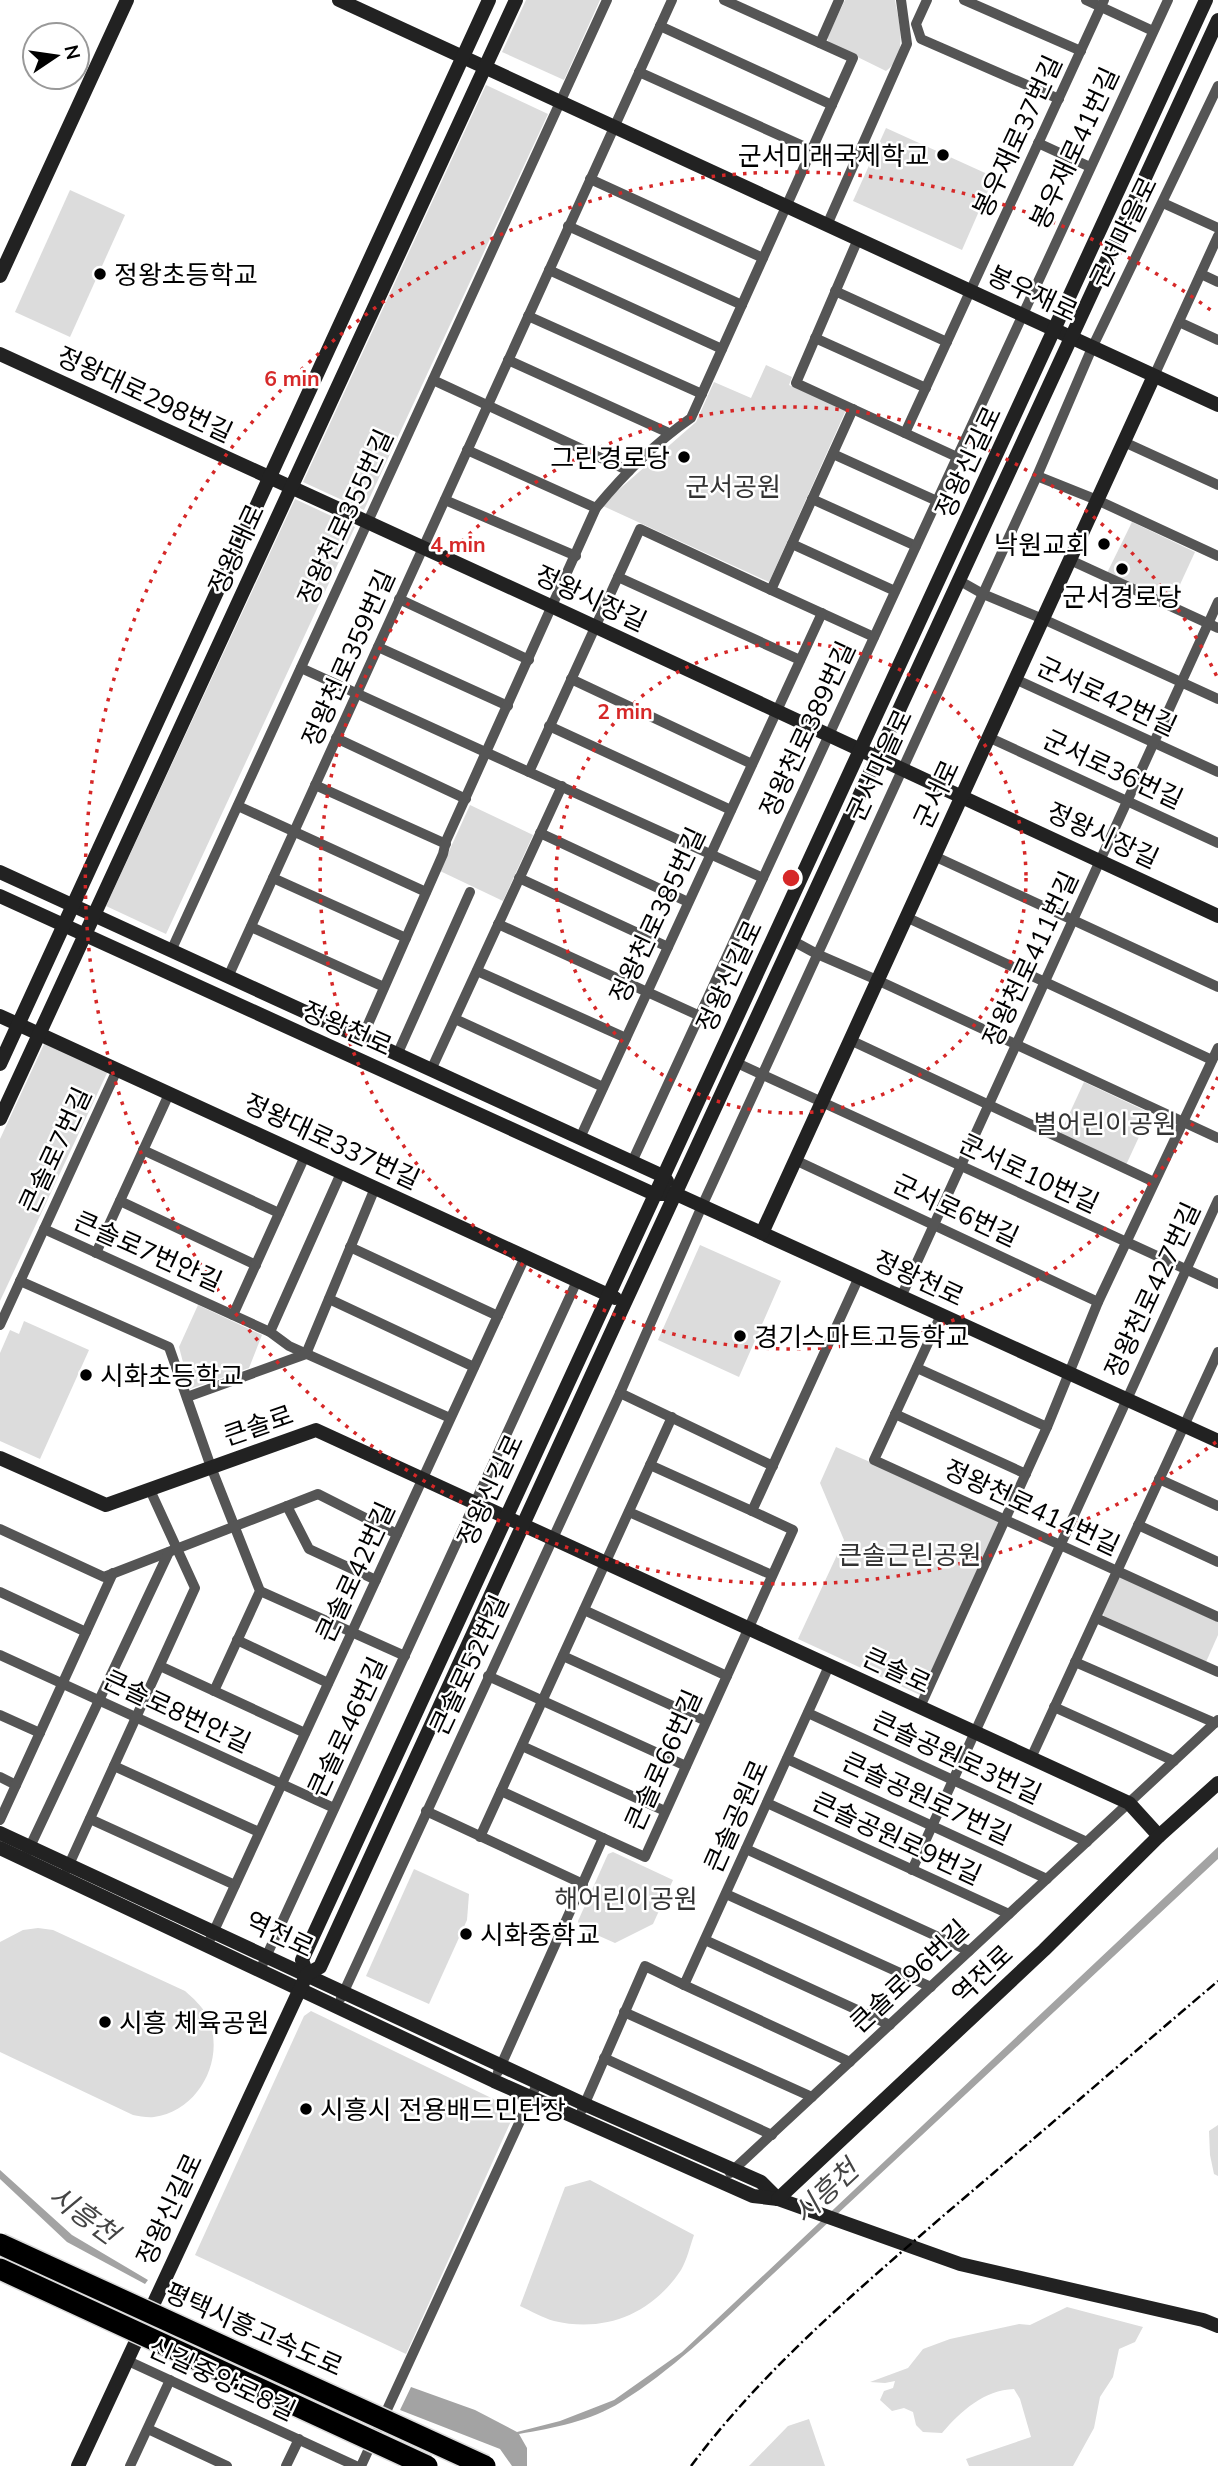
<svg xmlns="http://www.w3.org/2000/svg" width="1218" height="2466" font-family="Mulish,'Noto Sans KR',sans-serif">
<rect width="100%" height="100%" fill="#fff"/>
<g fill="#dcdcdc">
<path d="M526,0H600L564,80L502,52Z"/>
<path d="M845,0H895C899,24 909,54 886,71L829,43L827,38Z"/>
<path d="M486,85L548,114L364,510L303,482Z"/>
<path d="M886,128L994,177L962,250L853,201Z"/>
<path d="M70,190L125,215L70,337L15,312Z"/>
<path d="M766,365L792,377L789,385L846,410L769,582L603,506L615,493L696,422L714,382L751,398Z"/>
<path d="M295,499L355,527L166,934L106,906Z"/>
<path d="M1132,522L1195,552L1171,604L1107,573Z"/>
<path d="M470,805L533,835L503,901L440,871Z"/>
<path d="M45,1042L108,1071L0,1301V1139Z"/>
<path d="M1084,1082L1150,1113L1126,1165L1060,1134Z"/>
<path d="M700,1245L781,1281L739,1377L658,1340Z"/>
<path d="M198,1305L262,1335L249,1368L190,1389L179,1347Z"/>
<path d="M24,1321L89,1350L40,1459L0,1441V1353L10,1330L19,1334Z"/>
<path d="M836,1447L1001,1520L920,1695L798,1639L844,1540L820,1483Z"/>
<path d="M1121,1577L1218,1622V1635L1206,1662L1104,1616L1102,1611L1116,1579Z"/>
<path d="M613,1852L673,1880L653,1924L615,1943L579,1927L578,1921L608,1854Z"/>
<path d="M414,1869L469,1894L467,1920L429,2004L366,1976Z"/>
<path d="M38,1928L53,1930L185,1991C193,1998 202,2006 207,2016C227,2056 200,2111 154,2117C148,2118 139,2116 133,2115L0,2052V1942L23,1930Z"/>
<path d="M311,2011L516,2110L406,2354L195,2255L304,2016Z"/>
<path d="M1218,2125V2176L1214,2174L1210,2155L1209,2131Z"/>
<path d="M590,2180L694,2235C690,2246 687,2260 681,2270C652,2314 605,2333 554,2321C543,2318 531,2311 520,2306L565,2187Z"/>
<path d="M1067,2307L1143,2327L1135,2342L1119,2349L1113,2377L1100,2397L1094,2428L1073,2466H969L966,2459L1031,2437L1020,2399L1014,2389C984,2390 961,2411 942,2433L923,2432L916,2425L913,2412L904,2408L892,2411L880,2400L884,2391L893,2388L895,2381L885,2383L870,2382L908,2368L923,2349L950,2339L1019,2324L1030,2325Z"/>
<path d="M809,2419L825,2466H749L788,2426Z"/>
</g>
<g fill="#a3a3a3">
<path d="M1218,1847V1859L757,2289C714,2329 671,2371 621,2402C591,2421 553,2428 519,2434L527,2448V2466H512L500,2449L400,2410L411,2387L475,2410L517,2432L560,2421L614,2400L682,2352Z"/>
<path d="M0,2170L72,2235L148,2280L145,2284L67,2242L0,2179Z"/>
</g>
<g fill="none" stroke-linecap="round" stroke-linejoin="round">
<g stroke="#555" stroke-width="10">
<path d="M927,0L916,24L921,39L1059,99"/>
<path d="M964,0L1081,51"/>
<path d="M1086,0L1153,31"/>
<path d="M660,26L832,105"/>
<path d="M820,43L839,0"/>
<path d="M639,72L812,150"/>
<path d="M1038,143L1090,167"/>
<path d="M590,179L763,258"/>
<path d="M1163,203L1218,228"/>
<path d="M827,225L907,44L901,0"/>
<path d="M568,226L742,305"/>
<path d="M858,239L796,383L957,457"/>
<path d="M549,270L722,349"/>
<path d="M1201,274L1218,282"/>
<path d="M835,291L947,342"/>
<path d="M528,316L702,394"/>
<path d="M1179,322L1218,340"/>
<path d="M815,338L926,388"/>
<path d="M508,360L669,433"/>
<path d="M1154,376L1218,236"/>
<path d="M433,380L629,471"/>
<path d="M905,433L1104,0"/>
<path d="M1124,442L1218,485"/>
<path d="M467,450L596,508"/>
<path d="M833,454L937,501"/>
<path d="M1037,476L1097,500L1218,556"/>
<path d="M812,499L916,546"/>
<path d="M445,500L576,556"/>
<path d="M792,544L895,591"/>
<path d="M1070,560L1218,628"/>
<path d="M618,577L800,660"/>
<path d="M960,581L983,594L1043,619L1218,699"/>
<path d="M771,590L874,637"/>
<path d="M399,599L529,660"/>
<path d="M378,647L508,706"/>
<path d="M301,668L529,772"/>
<path d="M571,679L752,764"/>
<path d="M1015,679L1218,772"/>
<path d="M549,726L731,810"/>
<path d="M988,737L1218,843"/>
<path d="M336,738L466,799"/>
<path d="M315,785L446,844"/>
<path d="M238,806L426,892"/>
<path d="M540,833L688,902"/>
<path d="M934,856L1218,987"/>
<path d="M273,878L406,938"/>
<path d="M519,878L668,947"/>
<path d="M763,878L529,772L640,529L771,590L853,409"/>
<path d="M906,917L1212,1060"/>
<path d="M498,924L700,1016"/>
<path d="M251,927L384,987"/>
<path d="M793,941L817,954L877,980L1218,1138"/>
<path d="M171,951L607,0"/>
<path d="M477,971L626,1038"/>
<path d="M228,977L672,0"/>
<path d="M455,1019L603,1087"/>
<path d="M362,1038L443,854L446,841L596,508C624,474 655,443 691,418L853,58L724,0"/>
<path d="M850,1040L1154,1182"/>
<path d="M397,1055L470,892"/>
<path d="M737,1063L1218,1284"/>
<path d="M431,1070L562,786"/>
<path d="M580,1138L822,613"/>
<path d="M143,1150L279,1213"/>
<path d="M795,1160L1098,1302"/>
<path d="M632,1162L1168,0"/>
<path d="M120,1201L256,1265"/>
<path d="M44,1229L270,1332L289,1346L450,1418"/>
<path d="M350,1247L498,1316"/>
<path d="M96,1253L169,1094"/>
<path d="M20,1281L169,1347L211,1467L260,1591L214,1691"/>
<path d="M901,1297L1218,602"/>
<path d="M329,1299L474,1367"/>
<path d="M233,1315L305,1156"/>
<path d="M941,1315L874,1460L1218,1617"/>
<path d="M0,1325L117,1070"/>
<path d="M270,1332L341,1173"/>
<path d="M917,1368L1047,1427"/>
<path d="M620,1393L773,1466"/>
<path d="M187,1397L306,1354L375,1188"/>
<path d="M895,1414L1026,1474"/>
<path d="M650,1465L752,1511"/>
<path d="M1159,1479L1218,1506"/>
<path d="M287,1506L309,1549L376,1580"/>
<path d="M629,1512L772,1575"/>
<path d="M1138,1525L1218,1562"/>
<path d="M0,1529L104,1577L318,1494L397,1534"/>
<path d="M260,1591L405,1656"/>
<path d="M0,1592L86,1632"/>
<path d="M584,1610L727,1676"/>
<path d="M1096,1618L1218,1672"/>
<path d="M237,1640L328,1683"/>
<path d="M0,1655L334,1808"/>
<path d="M563,1656L706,1721"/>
<path d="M1075,1662L1215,1723"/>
<path d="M160,1666L305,1733"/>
<path d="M488,1676L686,1766"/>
<path d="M920,1707L1047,1427L1098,1302L1218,1048"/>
<path d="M1054,1707L1174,1761"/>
<path d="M808,1713L1087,1842"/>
<path d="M0,1715L40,1733"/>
<path d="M522,1746L665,1811"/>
<path d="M1031,1758L1218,1352"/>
<path d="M787,1759L1047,1879"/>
<path d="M114,1766L259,1832"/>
<path d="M0,1777L16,1785"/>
<path d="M501,1791L603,1838"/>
<path d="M767,1803L1009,1914"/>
<path d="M426,1811L583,1884"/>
<path d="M90,1819L235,1885"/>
<path d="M0,1820L113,1573"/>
<path d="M480,1837L672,1417"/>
<path d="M746,1849L969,1951"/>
<path d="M27,1853L169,1552"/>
<path d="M67,1869L195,1588L150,1490"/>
<path d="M912,1870L1218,1200"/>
<path d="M726,1894L931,1987"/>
<path d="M705,1940L890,2025"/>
<path d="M207,1946L525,1257"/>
<path d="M260,1970L577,1281"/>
<path d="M684,1985L850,2062"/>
<path d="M341,1998L620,1393L702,1206L1037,476L1092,348L1218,86"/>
<path d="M624,2012L812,2097"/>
<path d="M604,2058L772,2135"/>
<path d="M498,2072L603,1838L645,1857L793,1530L752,1511L859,1277"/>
<path d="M582,2110L645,1966L684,1985L829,1666"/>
<path d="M730,2173L1218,1720"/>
<path d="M126,2360L356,2466"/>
<path d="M148,2429L227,2466"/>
<path d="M130,2466L170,2380"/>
<path d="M286,2466L299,2439"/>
<path d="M361,2466L538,2082"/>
</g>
<g stroke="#222" stroke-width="14">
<path d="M339,0L1218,405"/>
<path d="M0,276L127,0"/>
<path d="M0,354L553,607L1218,916"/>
<path d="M0,872L663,1176L667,1181"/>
<path d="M0,896L654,1194H676L1218,1441"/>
<path d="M0,1016L615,1298"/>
<path d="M0,1064L489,0"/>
<path d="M0,1119L516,0"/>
<path d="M762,1233L1154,376"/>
<path d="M0,1458L106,1505L316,1430L1129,1803L1159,1836"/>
<path d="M0,1833L584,2104L761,2182L778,2199"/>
<path d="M0,1848L494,2081L753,2196L778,2199L960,2264L1203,2320L1218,2326"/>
<path d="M307,1974L302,1960C600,1305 908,655 1206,0"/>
<path d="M778,2199L1044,1950L1159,1836L1218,1783"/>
<path d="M78,2466L307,1974L320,1967C615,1316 922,670 1218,20"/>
</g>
<path stroke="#000" stroke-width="2.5" stroke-dasharray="10 3.5 2 3.5" stroke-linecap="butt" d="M691,2466C763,2370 853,2294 943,2216C1035,2138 1126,2059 1218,1981"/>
<g stroke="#dbdbdb" stroke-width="24" stroke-linecap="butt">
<g id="highway-bridge">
<path d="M0,2244L485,2466"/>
<path d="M0,2269L427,2466"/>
</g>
</g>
<use href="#highway-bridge" stroke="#000" stroke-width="21"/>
</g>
<g fill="none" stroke="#d62828" stroke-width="3.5" stroke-dasharray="3.5 7">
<circle cx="791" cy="878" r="235"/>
<path d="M1218 1077A471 471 0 1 1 1218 679"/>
<path d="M1216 1442A706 706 0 1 1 1216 314"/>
</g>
<g fill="#000" stroke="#fff" stroke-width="2.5">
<circle cx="943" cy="155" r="7"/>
<circle cx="100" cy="274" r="7"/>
<circle cx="684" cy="457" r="7"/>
<circle cx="1104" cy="544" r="7"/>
<circle cx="1122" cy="569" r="7"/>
<circle cx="740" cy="1336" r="7"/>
<circle cx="86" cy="1375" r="7"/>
<circle cx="466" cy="1934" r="7"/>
<circle cx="105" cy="2022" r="7"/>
<circle cx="306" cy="2109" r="7"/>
</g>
<g text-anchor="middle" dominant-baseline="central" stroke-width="5" stroke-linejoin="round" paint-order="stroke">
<g font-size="26" fill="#000" stroke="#fff">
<text transform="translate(1017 136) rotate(-65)">봉우재로37번길</text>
<text transform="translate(1074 148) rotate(-65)">봉우재로41번길</text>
<text transform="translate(1123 232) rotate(-64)">군서마을로</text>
<text transform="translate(1033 293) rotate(25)">봉우재로</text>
<text transform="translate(145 394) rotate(25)">정왕대로298번길</text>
<text transform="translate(968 462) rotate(-65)">정왕신길로</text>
<text transform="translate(345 517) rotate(-65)">정왕천로355번길</text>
<text transform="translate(236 549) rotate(-65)">정왕대로</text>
<text transform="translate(591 598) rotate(25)">정왕시장길</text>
<text transform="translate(348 658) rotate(-66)">정왕천로359번길</text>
<text transform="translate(1107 696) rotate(25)">군서로42번길</text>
<text transform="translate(807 729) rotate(-65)">정왕천로389번길</text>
<text transform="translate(879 765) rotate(-65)">군서마을로</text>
<text transform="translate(1113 769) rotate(25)">군서로36번길</text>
<text transform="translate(936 794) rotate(-65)">군서로</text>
<text transform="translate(1103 835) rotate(25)">정왕시장길</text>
<text transform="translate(657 915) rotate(-65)">정왕천로385번길</text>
<text transform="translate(1030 959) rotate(-65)">정왕천로411번길</text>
<text transform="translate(729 976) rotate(-65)">정왕신길로</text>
<text transform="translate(347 1028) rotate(24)">정왕천로</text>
<text transform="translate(332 1141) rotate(25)">정왕대로337번길</text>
<text transform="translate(55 1150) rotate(-65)">큰솔로7번길</text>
<text transform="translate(1029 1173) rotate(25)">군서로10번길</text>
<text transform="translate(956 1210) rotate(25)">군서로6번길</text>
<text transform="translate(148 1251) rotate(24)">큰솔로7번안길</text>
<text transform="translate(919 1278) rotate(25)">정왕천로</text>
<text transform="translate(1152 1290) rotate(-65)">정왕천로427번길</text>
<text transform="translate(258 1425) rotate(-19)">큰솔로</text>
<text transform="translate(490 1490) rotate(-65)">정왕신길로</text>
<text transform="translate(1032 1507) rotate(25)">정왕천로414번길</text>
<text transform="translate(355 1572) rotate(-65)">큰솔로42번길</text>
<text transform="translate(469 1665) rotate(-65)">큰솔로52번길</text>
<text transform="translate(897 1670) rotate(25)">큰솔로</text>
<text transform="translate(177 1711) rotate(25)">큰솔로8번안길</text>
<text transform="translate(347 1727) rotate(-65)">큰솔로46번길</text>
<text transform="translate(957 1757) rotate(25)">큰솔공원로3번길</text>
<text transform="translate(663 1760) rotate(-66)">큰솔로66번길</text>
<text transform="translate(927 1798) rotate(25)">큰솔공원로7번길</text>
<text transform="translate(736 1816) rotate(-66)">큰솔공원로</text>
<text transform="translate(897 1838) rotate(25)">큰솔공원로9번길</text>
<text transform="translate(280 1934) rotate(25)">역전로</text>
<text transform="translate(982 1974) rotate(-43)">역전로</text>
<text transform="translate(909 1976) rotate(-43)">큰솔로96번길</text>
<text transform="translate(169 2209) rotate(-65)">정왕신길로</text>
<text transform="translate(254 2329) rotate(24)">평택시흥고속도로</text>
<text transform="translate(222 2379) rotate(25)">신길중앙로8길</text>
</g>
<g font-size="26" fill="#000" stroke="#fff" text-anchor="start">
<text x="929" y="155" text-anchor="end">군서미래국제학교</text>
<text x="114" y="274">정왕초등학교</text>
<text x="670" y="457" text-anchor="end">그린경로당</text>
<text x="1090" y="544" text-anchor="end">낙원교회</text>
<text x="1122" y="596" text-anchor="middle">군서경로당</text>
<text x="754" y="1336">경기스마트고등학교</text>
<text x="100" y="1375">시화초등학교</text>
<text x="480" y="1934">시화중학교</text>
<text x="119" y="2022">시흥 체육공원</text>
<text x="320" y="2109">시흥시 전용배드민턴장</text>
</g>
<g font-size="26" fill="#333" stroke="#fff">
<text x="733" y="486">군서공원</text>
<text x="1105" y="1123">별어린이공원</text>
<text x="910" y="1554">큰솔근린공원</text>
<text x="626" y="1898">해어린이공원</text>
</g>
<g font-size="28" font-style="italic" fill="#444" stroke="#fff">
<text transform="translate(825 2191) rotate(-43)">시흥천</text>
<text transform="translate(84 2214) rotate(36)">시흥천</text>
</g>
</g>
<circle cx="791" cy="878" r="10" fill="#d62828" stroke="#fff" stroke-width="3.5"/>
<g font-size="21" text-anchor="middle" font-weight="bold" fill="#d62828" stroke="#fff" stroke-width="5" stroke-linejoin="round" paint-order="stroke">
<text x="292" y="386">6 min</text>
<text x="458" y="552">4 min</text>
<text x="625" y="719">2 min</text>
</g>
<g transform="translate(56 56) rotate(77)"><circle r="33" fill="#ffffff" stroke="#999999" stroke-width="2"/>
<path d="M0-5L12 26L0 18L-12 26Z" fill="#000000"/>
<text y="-10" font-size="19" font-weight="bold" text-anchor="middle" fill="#000000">N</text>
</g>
</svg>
